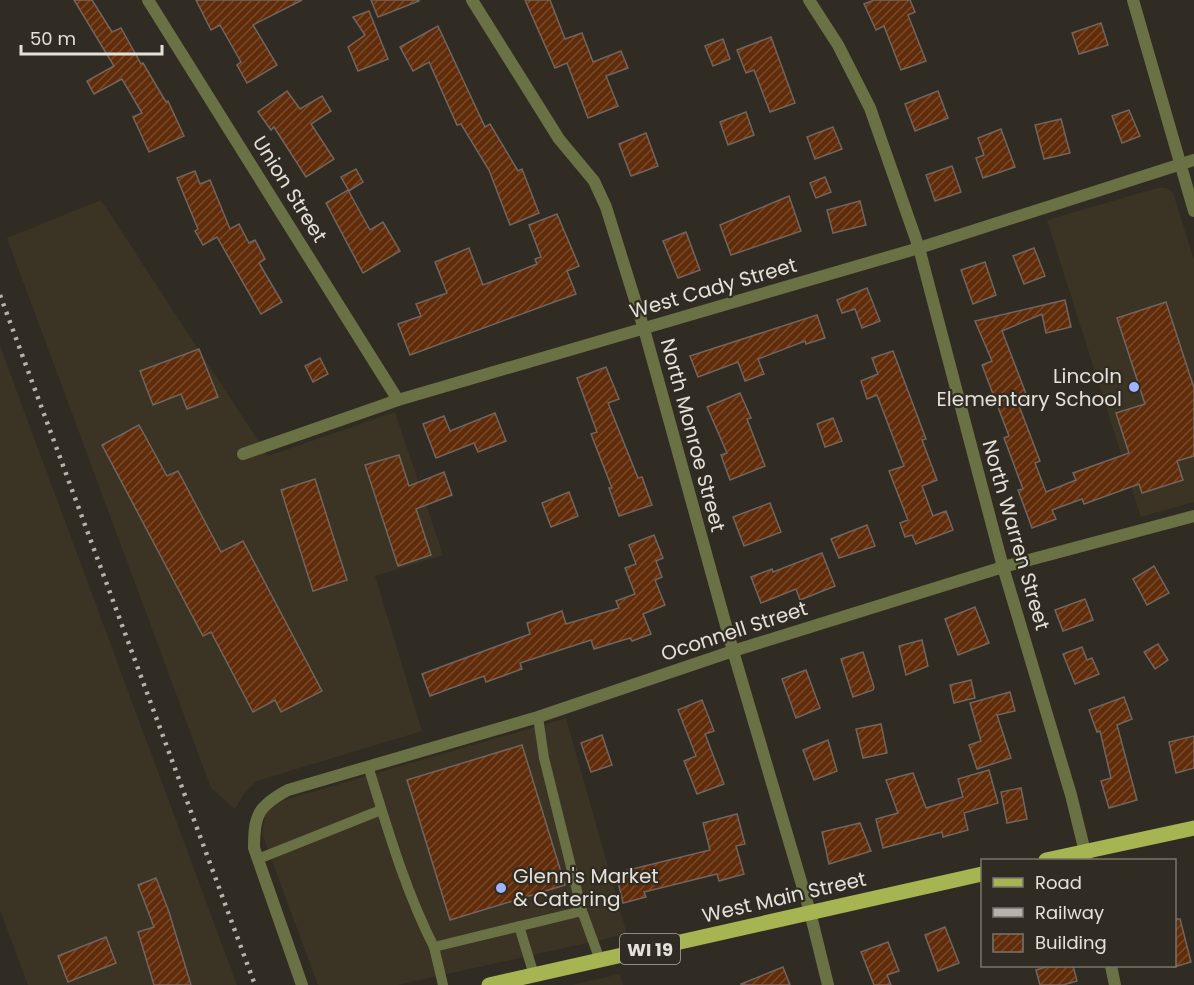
<svg xmlns="http://www.w3.org/2000/svg" width="1194" height="985" font-family="Poppins,sans-serif">
<defs>
<pattern id="building-hatch" width="6" height="6" patternUnits="userSpaceOnUse" patternTransform="scale(1.5)"><rect width="6" height="6" fill="#612c09"/><path d="M-1 1l2-2M0 6l6-6M5 7l2-2" fill="none" stroke="#784a2c"/></pattern>
</defs>
<rect width="100%" height="100%" fill="#312c23"/>
<g fill="#3b3324">
<path d="M1157,188H1166L1173,193L1194,260V502L1141,517L1047,220Z"/>
<path d="M101,200L268,456L395,412L443,555L375,576L422,731L257,781L245,792L235,809L211,788L7,238Z"/>
<path d="M0,346L237,985H28L0,910Z"/>
<path d="M566,718L627,934L397,985H318L262,834L265,815L274,803Z"/>
<path d="M620,974L623,985H572Z"/>
</g>
<g fill="url(#building-hatch)" stroke="#71655f" stroke-width="1.5">
<path d="M74,0H92L112,32L121,28L141,64L143,63L166,102L168,101L184,136L149,152L133,117L142,113L122,79L94,94L87,81L114,66Z"/>
<path d="M196,0H302L253,25L277,65L247,83L237,65L241,62L220,25L211,30Z"/>
<path d="M371,0H419V1L378,17Z"/>
<path d="M525,0H550L565,39L582,33L593,62L621,51L628,68L606,76L618,106L588,118L567,63L555,68Z"/>
<path d="M874,0H910L915,12L908,15L926,61L901,70L884,26L876,30L864,4Z"/>
<path d="M369,11L388,59L358,71L348,47L365,35L353,17Z"/>
<path d="M1101,23L1108,45L1079,54L1072,33Z"/>
<path d="M438,26L485,127L490,124L518,171L522,169L539,213L510,225L489,170L461,124L457,125L429,62L413,71L400,47Z"/>
<path d="M771,37L795,103L770,112L754,70L746,73L737,50Z"/>
<path d="M723,39L730,59L713,66L705,46Z"/>
<path d="M287,91L300,109L322,96L331,111L311,124L334,159L306,177L274,127L271,130L258,112Z"/>
<path d="M938,91L948,118L915,131L905,104Z"/>
<path d="M1129,110L1140,136L1122,143L1112,116Z"/>
<path d="M746,112L754,135L728,145L720,122Z"/>
<path d="M1061,119L1070,153L1044,159L1035,125Z"/>
<path d="M833,127L842,149L815,159L807,137Z"/>
<path d="M1001,129L1015,167L983,178L976,158L984,155L978,138Z"/>
<path d="M646,133L658,166L631,176L619,144Z"/>
<path d="M952,166L961,192L935,201L926,175Z"/>
<path d="M356,169L363,182L349,191L341,177Z"/>
<path d="M195,171L200,184L210,180L230,229L239,224L249,243L255,240L265,259L259,263L282,302L261,314L217,237L203,245L195,231L198,229L177,178Z"/>
<path d="M825,177L831,192L816,198L810,183Z"/>
<path d="M348,190L370,230L383,222L400,251L363,273L326,203Z"/>
<path d="M789,196L801,231L731,255L720,225Z"/>
<path d="M860,201L866,225L833,233L827,210Z"/>
<path d="M557,214L579,266L567,271L576,294L410,355L398,324L421,316L416,304L447,293L435,262L469,248L483,285L537,264L535,259L541,257L529,225Z"/>
<path d="M686,232L700,270L678,278L663,241Z"/>
<path d="M1034,248L1045,276L1024,284L1013,256Z"/>
<path d="M985,262L996,295L973,304L961,270Z"/>
<path d="M867,288L880,321L862,328L855,309L842,313L837,300Z"/>
<path d="M1065,300L1071,327L1046,333L1042,314L1002,331L1028,399L1018,403L1040,461L1035,463L1046,492L1076,480L1073,473L1129,453L1116,413L1145,404L1117,318L1166,302L1194,388V456L1177,461L1183,480L1142,493L1139,484L1084,504L1082,499L1052,510L1056,519L1032,528L1018,490L1023,489L1004,438L1009,436L982,365L992,361L975,321Z"/>
<path d="M817,315L825,338L806,344L805,341L758,359L764,374L745,381L738,362L698,377L690,356Z"/>
<path d="M199,349L218,397L187,409L181,394L153,405L140,371Z"/>
<path d="M893,351L926,439L922,440L937,480L922,486L933,516L946,511L953,530L916,544L912,535L905,537L900,523L908,520L889,471L904,466L877,395L867,399L861,381L878,374L872,358Z"/>
<path d="M320,358L328,374L313,382L305,366Z"/>
<path d="M606,367L619,399L608,403L638,478L642,477L652,505L619,516L609,488H612L591,434L597,432L577,378Z"/>
<path d="M740,393L751,418L747,419L765,466L730,480L721,455L727,453L707,407Z"/>
<path d="M495,413L506,441L478,452L474,443L436,458L423,424L444,416L450,431Z"/>
<path d="M833,418L842,441L825,447L817,424Z"/>
<path d="M139,425L167,476L178,471L221,552L243,541L322,691L281,712L275,700L253,712L211,632L203,636L102,445Z"/>
<path d="M399,455L409,486L444,472L452,495L416,509L431,555L398,566L365,465Z"/>
<path d="M315,479L347,580L313,591L281,490Z"/>
<path d="M569,492L578,516L551,527L542,503Z"/>
<path d="M770,503L781,532L744,546L733,517Z"/>
<path d="M867,525L875,546L839,558L831,539Z"/>
<path d="M654,535L663,558L656,561L662,577L655,580L665,605L643,614L651,634L632,641L630,638L594,649L591,640L520,663L522,669L486,682L484,676L430,696L422,674L530,634L527,623L562,611L566,624L619,608L616,601L635,594L625,568L636,564L629,545Z"/>
<path d="M822,553L835,586L800,600L796,589L761,603L751,577L772,569L773,572Z"/>
<path d="M1154,566L1169,593L1147,605L1133,579Z"/>
<path d="M1085,599L1093,620L1063,631L1055,610Z"/>
<path d="M975,607L989,643L958,655L945,619Z"/>
<path d="M922,640L928,666L906,675L899,646Z"/>
<path d="M1158,644L1168,660L1155,669L1144,652Z"/>
<path d="M1082,647L1087,660L1092,658L1099,674L1075,684L1063,654Z"/>
<path d="M863,652L874,687L873,690L853,697L841,659Z"/>
<path d="M806,670L820,708L796,718L782,679Z"/>
<path d="M971,680L975,698L954,703L950,685Z"/>
<path d="M1010,692L1015,711L997,715L1011,758L977,769L969,745L981,741L970,703Z"/>
<path d="M1124,697L1132,719L1117,725L1137,800L1109,808L1101,781L1111,778L1100,731L1097,732L1089,710Z"/>
<path d="M702,700L714,731L705,734L724,784L697,794L684,761L696,756L678,710Z"/>
<path d="M881,724L887,753L863,758L856,729Z"/>
<path d="M602,735L612,765L591,772L581,743Z"/>
<path d="M1194,736V768L1176,773L1169,742Z"/>
<path d="M828,740L837,771L814,780L803,750Z"/>
<path d="M522,745L565,885L450,920L407,780Z"/>
<path d="M989,770L998,803L964,813L968,830L943,837L942,832L883,848L876,819L898,813L886,780L913,773L926,808L963,797L958,779Z"/>
<path d="M1021,788L1027,819L1007,823L1001,792Z"/>
<path d="M737,814L745,844L736,846L744,874L719,881L717,874L644,892L646,897L623,903L616,873L710,850L703,823Z"/>
<path d="M860,823L871,851L829,864L822,832Z"/>
<path d="M156,878L169,912L191,985H154L138,932L154,927L138,885Z"/>
<path d="M1174,919H1180L1191,962L1174,967Z"/>
<path d="M945,927L959,963L938,971L925,935Z"/>
<path d="M106,937L116,963L68,982L58,956Z"/>
<path d="M888,942L899,971L887,975L891,985H874L861,952Z"/>
<path d="M1049,966H1073L1077,981L1063,985H1040L1036,970Z"/>
<path d="M783,967L790,985H741V984Z"/>
</g>
<g fill="none" stroke-linecap="round" stroke-linejoin="round">
<g stroke="#6a7144" stroke-width="10">
<path d="M538,717L544,758L582,911"/>
<path d="M368,766C387,827 405,890 434,947"/>
<path d="M258,859L381,810"/>
<path d="M519,926L534,975"/>
<path d="M443,985L434,947L582,911L600,960"/>
</g>
<g stroke="#6a7144" stroke-width="12">
<path d="M148,0L398,400"/>
<path d="M472,0L559,139L594,181L606,207L644,329L733,651L810,912L828,985"/>
<path d="M809,0L838,45L870,108L919,248L1003,567L1071,795L1087,860"/>
<path d="M1133,0L1194,211"/>
<path d="M243,454L398,400L919,248L1194,160"/>
<path d="M1111,966L1115,985"/>
<path d="M302,985L254,848C254,815 258,806 288,790L538,717L733,651L1003,567L1194,516"/>
</g>
<g stroke="#a6b551" stroke-width="15">
<path d="M1046,860L1194,828"/>
<path d="M489,985L982,874"/>
</g>
<path stroke="#b6b3ac" stroke-width="4.5" stroke-dasharray="3 6" stroke-linecap="butt" d="M0,295L255,985"/>
</g>
<g fill="#a1b3fd" stroke="#312c23" stroke-width="2">
<circle cx="1134" cy="387" r="6"/>
<circle cx="501" cy="888" r="6"/>
</g>
<g text-anchor="middle" dominant-baseline="central" stroke-width="4.5" stroke-linejoin="round" paint-order="stroke">
<rect fill="#312c23" stroke="#aeaba4" stroke-width="1.5" x="620" y="934" width="60" height="30" rx="4.5"/>
<g font-size="18" font-weight="bold" fill="#e4e1db">
<text x="650" y="949">WI 19</text>
</g>
<g font-size="20" fill="#e4e1db" stroke="#312c23">
<text transform="translate(290 189) rotate(58)">Union Street</text>
<text transform="translate(713 288) rotate(-16)">West Cady Street</text>
<text transform="translate(693 435) rotate(75)">North Monroe Street</text>
<text transform="translate(1016 535) rotate(74)">North Warren Street</text>
<text transform="translate(734 631) rotate(-18)">Oconnell Street</text>
<text transform="translate(784 897) rotate(-13)">West Main Street</text>
</g>
<g font-size="20" fill="#e4e1db" stroke="#312c23" text-anchor="end">
<text x="1122" y="376">Lincoln<tspan x="1122" dy="23">Elementary School</tspan></text>
<text x="513" y="876" text-anchor="start">Glenn's Market<tspan x="513" dy="23">&amp; Catering</tspan></text>
</g>
</g>
<rect x="981" y="859" width="195" height="108" fill="#312c23" stroke="#79746d" stroke-width="1.5"/>
<rect x="993" y="878" width="30" height="9" fill="#a6b551" stroke="#79746d" stroke-width="1.5"/>
<text x="1035" y="889" font-size="18" fill="#e4e1db">Road</text>
<rect x="993" y="908" width="30" height="9" fill="#b6b3ac" stroke="#79746d" stroke-width="1.5"/>
<text x="1035" y="919" font-size="18" fill="#e4e1db">Railway</text>
<rect x="993" y="934" width="30" height="18" fill="url(#building-hatch)" stroke="#79746d" stroke-width="1.5"/>
<text x="1035" y="949" font-size="18" fill="#e4e1db">Building</text>
<path d="M21 45v9h141v-9" fill="none" stroke="#e4e1db" stroke-width="3"/>
<text x="30" y="45" font-size="18" fill="#e4e1db" stroke="#312c23" stroke-width="4.5" paint-order="stroke">50 m</text>
</svg>
